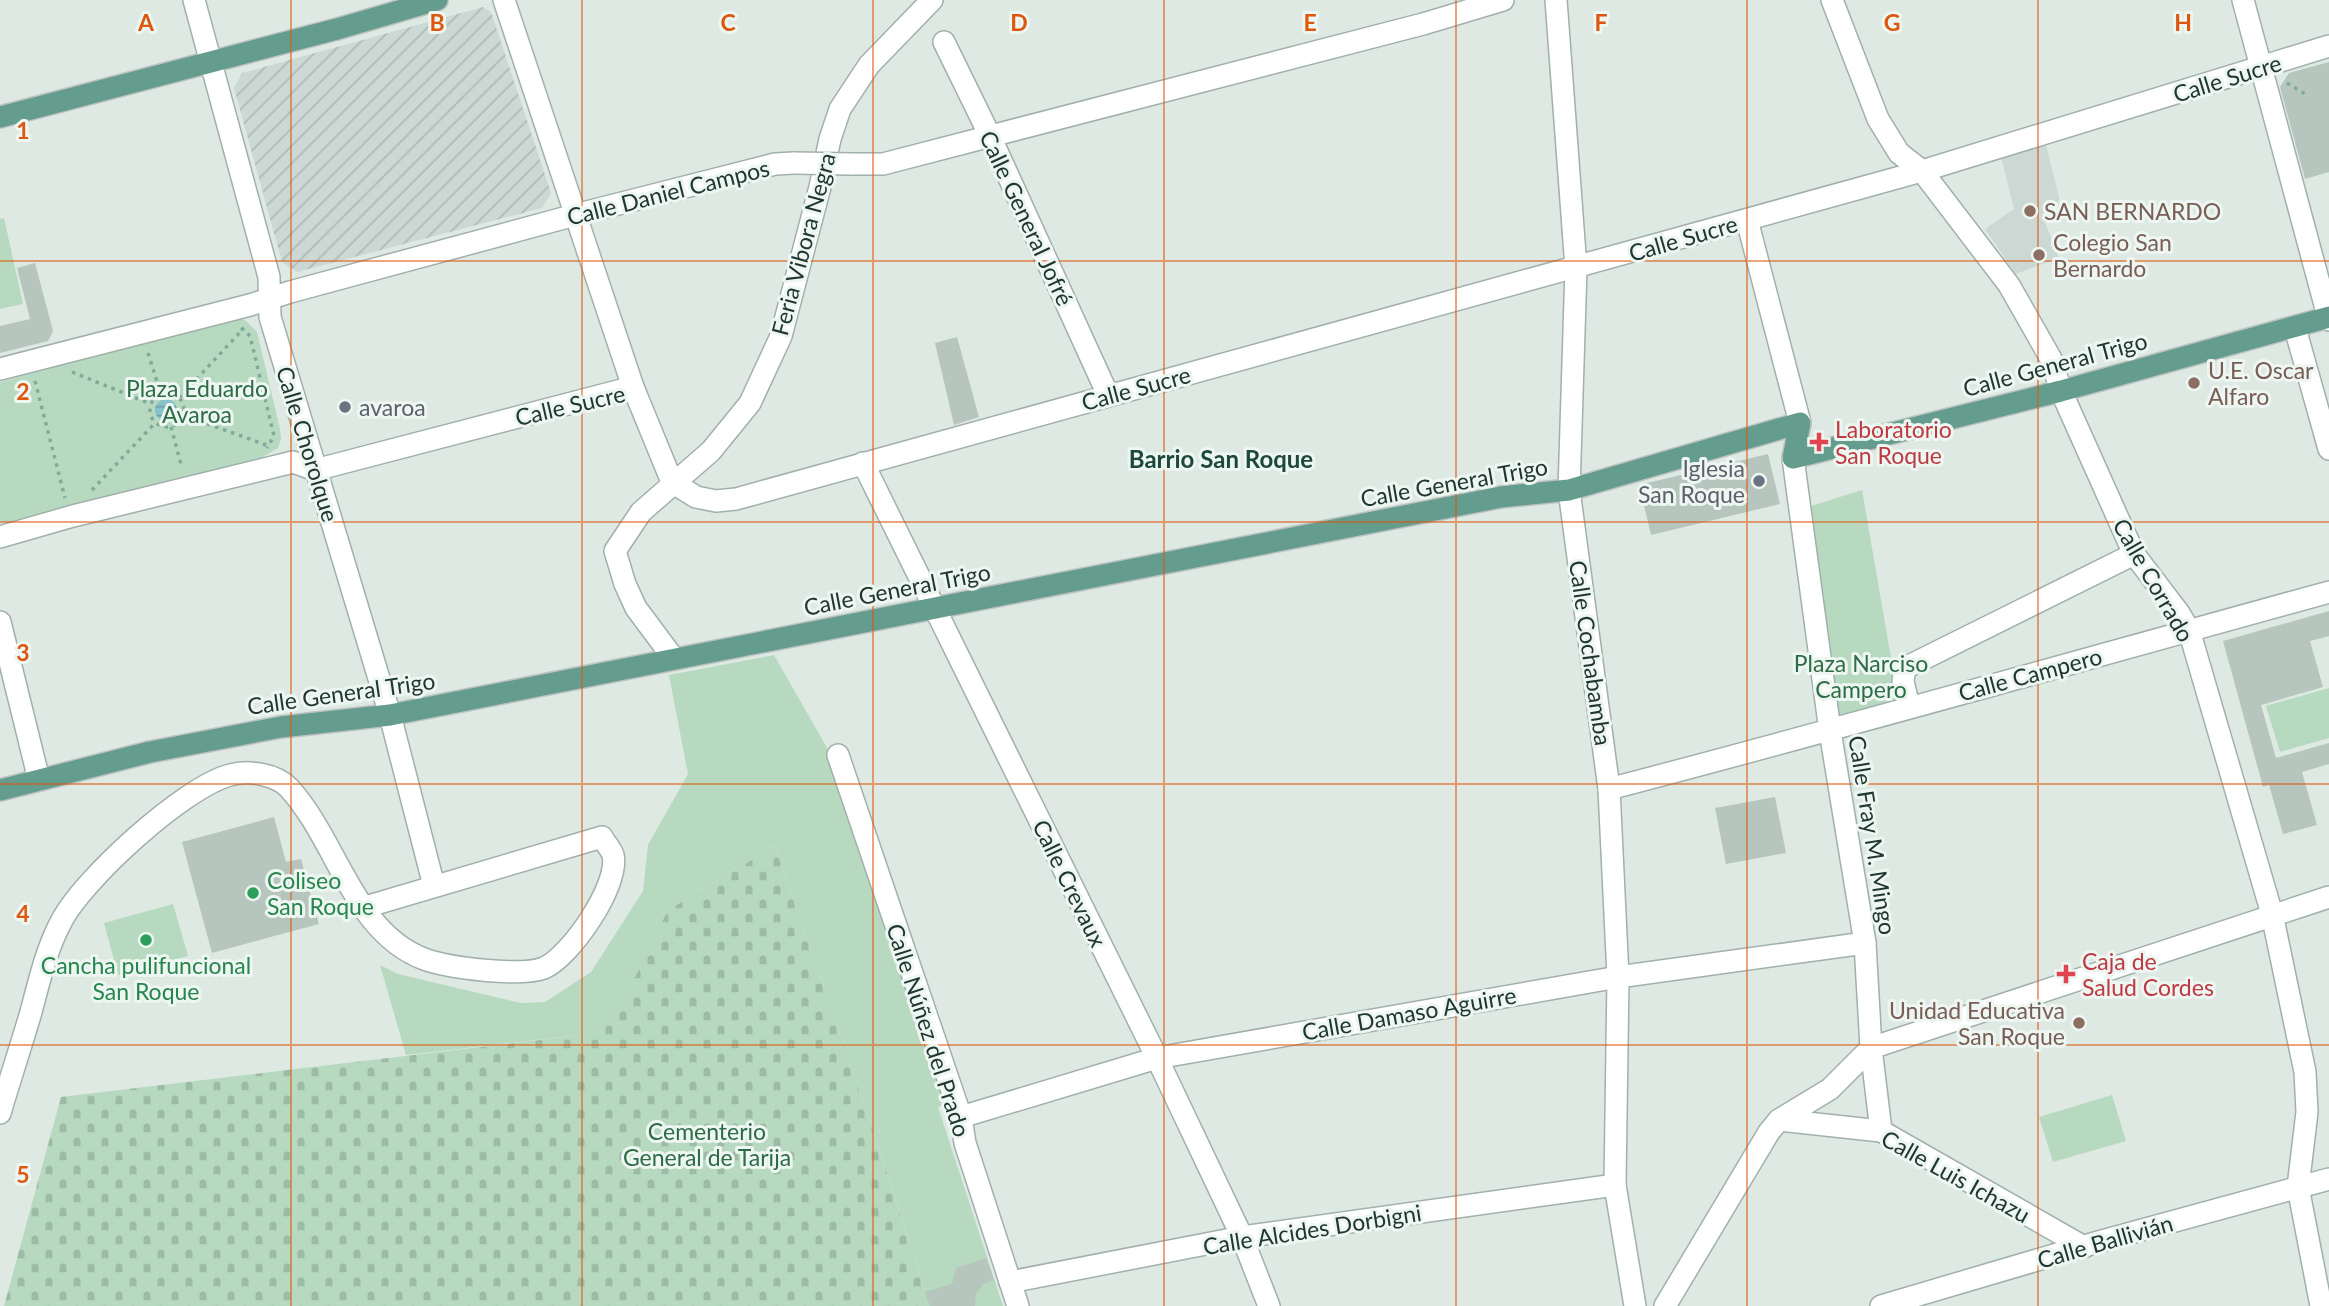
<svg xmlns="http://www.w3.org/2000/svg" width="2329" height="1306" font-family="Lato,sans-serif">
<defs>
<pattern id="industrial-furrows" width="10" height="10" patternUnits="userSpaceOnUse" patternTransform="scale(1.75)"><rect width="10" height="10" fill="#ccd8d3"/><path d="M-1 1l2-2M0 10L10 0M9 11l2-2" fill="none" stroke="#afbab6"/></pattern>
<pattern id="cemetery-stones" width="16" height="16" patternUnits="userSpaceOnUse" patternTransform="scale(1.75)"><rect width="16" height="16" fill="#b7d9c0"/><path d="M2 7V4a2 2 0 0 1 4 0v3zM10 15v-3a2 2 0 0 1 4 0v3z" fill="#9dbba5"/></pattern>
<pattern id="water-rules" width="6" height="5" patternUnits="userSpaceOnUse" patternTransform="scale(1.75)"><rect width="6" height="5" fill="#87c3cc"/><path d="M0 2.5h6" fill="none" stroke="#6e9fa6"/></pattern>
</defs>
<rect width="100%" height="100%" fill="#dee9e4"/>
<path fill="#ccd8d3" d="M2046,145L2059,197L2058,207L2042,214L2059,258L2016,274L1985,229L2014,209L2001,156Z"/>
<path fill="url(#industrial-furrows)" d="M483,7L491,12L551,193L542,208L297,272L282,262L234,88L242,73Z"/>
<path fill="url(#cemetery-stones)" d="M775,846L875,1136L925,1291L976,1306H4L61,1097L589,1034L651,941L668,910Z"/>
<g fill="#b7d9c0">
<path d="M4,218L23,304L0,309V219Z"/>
<path d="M236,318L245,320L257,332L280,429L281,439L278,448L261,458L8,522L0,521V382Z"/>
<path d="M1862,490L1899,704L1834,716L1808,507Z"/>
<path d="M774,655L830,753L948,1103L938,1107L1003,1306H930L875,1136L775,846L668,910L629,990L589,1034L406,1055L380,965L398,974L521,1003L545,1002L591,972L643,891L648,845L688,774L669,675Z"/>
<path d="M2329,688V738L2280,752L2266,706Z"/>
<path d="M173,904L188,956L118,975L104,923Z"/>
<path d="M2112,1095L2126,1141L2053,1162L2039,1117Z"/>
</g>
<circle fill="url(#water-rules)" cx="166" cy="410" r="11"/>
<g fill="#b6c6bf">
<path d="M2329,62V172L2305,179L2280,87L2289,73Z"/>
<path d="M35,263L53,331L48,341L0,353V326L30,319L17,268Z"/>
<path d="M957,337L979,417L954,425L935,343Z"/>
<path d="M1768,454L1780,504L1651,535L1639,485Z"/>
<path d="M2329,611V636L2310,641L2323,687L2261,705L2276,758L2329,743V764L2302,772L2317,825L2283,834L2269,785L2263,787L2223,641Z"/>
<path d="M1775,797L1786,853L1726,864L1715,808Z"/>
<path d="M274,817L286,862L301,859L319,924L212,953L182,842Z"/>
<path d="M986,1258L994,1280L983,1284L976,1294L975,1306H930L925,1292L952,1284L956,1268Z"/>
</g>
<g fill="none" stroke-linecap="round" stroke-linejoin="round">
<g stroke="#a1b0ab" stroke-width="24">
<g id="minor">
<path d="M194,0L269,277L270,317L390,715L434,886"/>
<path d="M504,0L633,387L672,482L696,497L716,501L736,499L1922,171L2329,46"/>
<path d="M1556,0L1576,268L1569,490L1609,789L1618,977L1615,1185L1635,1306"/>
<path d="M1832,0L1878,119L1899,153L1922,171L2009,285L2051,359L2061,391L2134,554L2179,613L2189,630L2272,914L2305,1072L2307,1112L2298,1187L2321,1306"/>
<path d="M2243,0L2329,320"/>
<path d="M944,42L990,136L1108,395"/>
<path d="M850,164H883L1423,24L1503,0"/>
<path d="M1747,220L1800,423"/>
<path d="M2295,328L2329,449"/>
<path d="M0,369L250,305L290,292L575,215L775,164L794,163"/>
<path d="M1793,458L1830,731L1865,943L1871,1048L1881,1131"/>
<path d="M863,463L1157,1058L1242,1237L1269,1306"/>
<path d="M0,537L73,516L293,462L315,470L633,387"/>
<path d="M0,622L39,780"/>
<path d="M674,659L636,608L625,584L615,551L641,512L711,451L750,403L781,336L820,187L830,139L840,109L869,65L932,0"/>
<path d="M1909,707L1903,681L1905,668L2134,554"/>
<path d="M838,755L961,1117L965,1143L1018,1306"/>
<path d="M1609,789C1850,726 2089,658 2329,592"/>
<path d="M0,1113C10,1079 21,1046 31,1012C39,982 46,950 61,922C82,880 184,787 230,775C248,770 276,774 289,788C337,840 353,932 424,959C449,968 520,977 544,968C570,957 620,885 613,855C611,849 605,843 602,837L362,908"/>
<path d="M961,1117L1157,1058L1618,977L1865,943"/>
<path d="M1779,1120L1881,1131L2084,1247"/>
<path d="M1010,1282L1242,1237L1615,1185"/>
<path d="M1665,1306L1769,1132L1779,1120L1830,1089L1871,1048L2329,897"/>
<path d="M1881,1306L2098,1242L2329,1179"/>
</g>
</g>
<g stroke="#bcc3c1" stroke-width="24">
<g id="major">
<path d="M0,117L337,29L437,0"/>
<path d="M0,790L150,752L281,727L390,715L1501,497L1569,490L1800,423L1793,458L2061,391L2329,317"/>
</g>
</g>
<g stroke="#7fab9d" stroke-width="3.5" stroke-dasharray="3.5 5" stroke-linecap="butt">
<path d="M2287,83L2307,95"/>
<path d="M241,328L250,336L274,436L267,448"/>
<path d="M148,353L161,394"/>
<path d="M72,372L151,404"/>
<path d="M35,381L65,498"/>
<circle cx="167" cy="410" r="17"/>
<path d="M179,398L244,328"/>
<path d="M183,415L269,446"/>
<path d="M171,427L182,468"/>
<path d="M92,490L155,423"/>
</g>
<use href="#minor" stroke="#fff" stroke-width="21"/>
<use href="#major" stroke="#649c8d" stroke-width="21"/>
<g stroke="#a1b0ab" stroke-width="24" stroke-linecap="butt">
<path id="minor-bridge" d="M794,163L850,164"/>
</g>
<use href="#minor-bridge" stroke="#fff" stroke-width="21"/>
</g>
<path fill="none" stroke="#de570e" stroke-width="2" stroke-opacity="0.55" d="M291,0V1306M582,0V1306M873,0V1306M1164,0V1306M1456,0V1306M1747,0V1306M2038,0V1306M0,261H2329M0,522H2329M0,784H2329M0,1045H2329"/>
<g fill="#8d6e63" stroke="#eef6f2" stroke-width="2.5">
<circle cx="2030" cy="211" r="7"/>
<circle cx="2039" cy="255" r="7"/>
<circle cx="2194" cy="383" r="7"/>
<circle cx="2079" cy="1023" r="7"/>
</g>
<g fill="#6b7280" stroke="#eef6f2" stroke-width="2.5">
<circle cx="345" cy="407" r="7"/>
<circle cx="1759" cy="481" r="7"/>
</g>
<g fill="#e0444e" stroke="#eef6f2" stroke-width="2.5">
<path d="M1815.5 431.5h7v7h7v7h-7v7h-7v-7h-7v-7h7z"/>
<path d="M2062.5 963.5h7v7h7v7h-7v7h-7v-7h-7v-7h7z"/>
</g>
<g fill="#2e9e5b" stroke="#eef6f2" stroke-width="2.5">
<circle cx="253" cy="893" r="7"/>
<circle cx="146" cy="940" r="7"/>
</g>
<g text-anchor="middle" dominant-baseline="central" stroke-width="6" stroke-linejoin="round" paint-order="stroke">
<g font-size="23" fill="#203731" stroke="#eef6f2">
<text transform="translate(2227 78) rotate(-17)">Calle Sucre</text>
<text transform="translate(668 192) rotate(-14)">Calle Daniel Campos</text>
<text transform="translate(1027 218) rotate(65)">Calle General Jofré</text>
<text transform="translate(1683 238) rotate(-16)">Calle Sucre</text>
<text transform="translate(803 244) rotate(-75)">Feria Vibora Negra</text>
<text transform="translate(2055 364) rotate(-15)">Calle General Trigo</text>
<text transform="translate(1136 388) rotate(-15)">Calle Sucre</text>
<text transform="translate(570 405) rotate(-13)">Calle Sucre</text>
<text transform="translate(308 444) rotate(73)">Calle Chorolque</text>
<text transform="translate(1454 482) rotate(-10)">Calle General Trigo</text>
<text transform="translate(2154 580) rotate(60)">Calle Corrado</text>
<text transform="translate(897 589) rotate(-11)">Calle General Trigo</text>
<text transform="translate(1591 653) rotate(82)">Calle Cochabamba</text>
<text transform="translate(2030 674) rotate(-15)">Calle Campero</text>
<text transform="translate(341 693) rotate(-8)">Calle General Trigo</text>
<text transform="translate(1873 835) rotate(81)">Calle Fray M. Mingo</text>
<text transform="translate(1070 883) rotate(64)">Calle Crevaux</text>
<text transform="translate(1409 1013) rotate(-10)">Calle Damaso Aguirre</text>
<text transform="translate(929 1030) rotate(72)">Calle Núñez del Prado</text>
<text transform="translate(1956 1176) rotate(29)">Calle Luis Ichazu</text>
<text transform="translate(1312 1229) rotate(-9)">Calle Alcides Dorbigni</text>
<text transform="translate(2105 1241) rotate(-16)">Calle Ballivián</text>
</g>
<g font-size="23" fill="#785e54" stroke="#eef6f2" text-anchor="start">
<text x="2044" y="211">SAN BERNARDO</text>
<text x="2053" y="242">Colegio San<tspan x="2053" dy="26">Bernardo</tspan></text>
<text x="2208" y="370">U.E. Oscar<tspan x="2208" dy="26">Alfaro</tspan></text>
<text x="2065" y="1010" text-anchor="end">Unidad Educativa<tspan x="2065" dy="26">San Roque</tspan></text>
</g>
<g font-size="23" fill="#2d6c44" stroke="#eef6f2">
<text x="197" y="388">Plaza Eduardo<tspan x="197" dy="26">Avaroa</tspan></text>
<text x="1861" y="663">Plaza Narciso<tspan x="1861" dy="26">Campero</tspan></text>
<text x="707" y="1131">Cementerio<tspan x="707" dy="26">General de Tarija</tspan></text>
</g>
<g font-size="23" fill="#5b616d" stroke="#eef6f2" text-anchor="start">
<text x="359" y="407">avaroa</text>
<text x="1745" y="468" text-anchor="end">Iglesia<tspan x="1745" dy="26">San Roque</tspan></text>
</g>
<g font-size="23" fill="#be3a42" stroke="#eef6f2" text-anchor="start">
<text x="1835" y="429">Laboratorio<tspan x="1835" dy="26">San Roque</tspan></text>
<text x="2082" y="961">Caja de<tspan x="2082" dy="26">Salud Cordes</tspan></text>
</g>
<g font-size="23" fill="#27864d" stroke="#eef6f2" text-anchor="start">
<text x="267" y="880">Coliseo<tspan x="267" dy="26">San Roque</tspan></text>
<text x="146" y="965" text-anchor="middle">Cancha pulifuncional<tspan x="146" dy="26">San Roque</tspan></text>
</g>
<g font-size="24" font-weight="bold" fill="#1d483d" stroke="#eef6f2">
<text x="1221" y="458">Barrio San Roque</text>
</g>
</g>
<g font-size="23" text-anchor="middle" font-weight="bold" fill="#de570e" stroke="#eef6f2" stroke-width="6" stroke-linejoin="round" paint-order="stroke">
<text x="146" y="31">A</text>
<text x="437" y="31">B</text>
<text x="728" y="31">C</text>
<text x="1019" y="31">D</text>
<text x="1310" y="31">E</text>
<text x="1601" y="31">F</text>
<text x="1892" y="31">G</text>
<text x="2183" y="31">H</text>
<text x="23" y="139">1</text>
<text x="23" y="400">2</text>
<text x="23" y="661">3</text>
<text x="23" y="922">4</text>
<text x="23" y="1183">5</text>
</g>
</svg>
